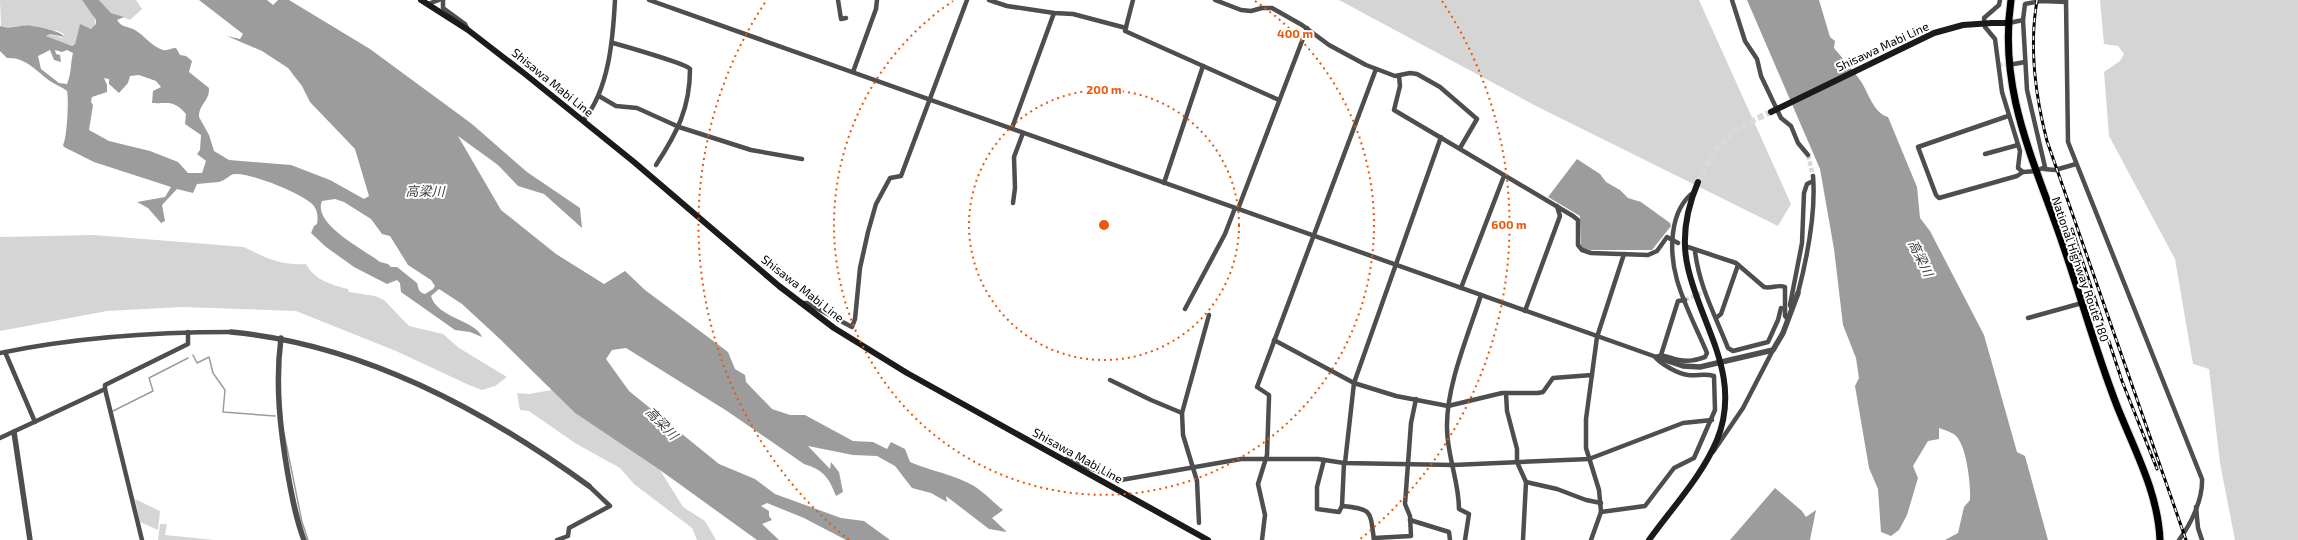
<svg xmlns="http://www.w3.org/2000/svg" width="2298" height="540" font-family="'Exo 2','Noto Sans JP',sans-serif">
<rect width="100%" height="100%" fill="#fff"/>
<g fill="#d5d5d5">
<path d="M0,0H82C86,8 100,18 94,28L78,31L75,44L71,46L46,36L50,34L63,38L64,34L58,31L32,26L1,27Z"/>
<path d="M99,0H136L142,9L130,20L111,13Z"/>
<path d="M1339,0H1699L1791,204L1778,226L1536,106Z"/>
<path d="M2100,0H2298V540H2235L2220,463L2209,369L2193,364L2175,259L2109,136L2104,72L2120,61L2124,54L2118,46L2104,44Z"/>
<path d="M94,235L244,247C265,258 283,266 306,264C314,280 332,285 348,289L349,292L375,296L384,300L409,326L443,334L459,348L507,377L495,386L482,390L469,385L396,351L296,311L181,307L107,311L0,331V237Z"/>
<path d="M552,390L575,413L660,470L683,507L705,521L716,540H697L692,528L634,484L620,468L575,443L529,411L520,410L517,393L529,394Z"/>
<path d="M135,499L160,511L158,530L140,522Z"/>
<path d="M160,524H167L165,535L214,540H158Z"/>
</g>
<g fill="#9c9c9c" fill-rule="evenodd">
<path d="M82,0H99L111,13L124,17L117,20C122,28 128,26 135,30C145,36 151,46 163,50C168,51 171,48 176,48L180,55L186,56L192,61L189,72L209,88C210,101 198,105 199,117L209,135L214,151L229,160L291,165L330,180L364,199L369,196L355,149L310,102L302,86L288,68L262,51L227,36L240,39L243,34L199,0H267L273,5L278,0H289L370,49L472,124L527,172L580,208L582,228L544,194L518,186L498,165L458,136L501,210L556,254L604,284L625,271L645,290L728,352L735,369L745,375L746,382L772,409L790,415H805L853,441L873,442L887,449L891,442L905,449L910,462C931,471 956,475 974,486C985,493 994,503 1003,510L992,518L1007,532L989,529L946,496L947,502L931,493L912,488L895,466L877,456L853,455L808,446L830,469L831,462L839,472L843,492L836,496C829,478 824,470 804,464L727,411L626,348L612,350L606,359L629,391L719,464L755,479L775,494L841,518L864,521L890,540H846L804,518L767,503L761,506L769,511V516L772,520L762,524L779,540H757L660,470L575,413L501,340L462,304L439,289L431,296C437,318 477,321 482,337L470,332L455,330L401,292L400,283L397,280L387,284L354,267L326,247L311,233L314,226L317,224C318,218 318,212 314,206C305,194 251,173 235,174C230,174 225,181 219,182C212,183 204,183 197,184L193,193L177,189L162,205L165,221L161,223L148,208L137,202L165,197L171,187L94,162L64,147L63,145C67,140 69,98 67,91C62,87 56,85 50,81C36,71 26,57 7,58L0,51V26C10,30 21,24 32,26C39,27 62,31 64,37L50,34L46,36L72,46L75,44L80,24L91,29L96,24V20ZM50,50L54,60L61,62L60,55L56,54L55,50L62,52L67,50L73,53C70,66 72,71 67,84L59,83L41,69L38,56ZM139,75L156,81L161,87L153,91L152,103C168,104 173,99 186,114L185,124L201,135L200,150L197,154L206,161L202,173H188L178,162L150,151L109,141L89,130L93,105L91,102L92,97L107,92V85L104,78L109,79V84L119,93L128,83L130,76ZM335,199L344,202L371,219L382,234L390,236L408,265L431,280L435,286L433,289L425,294C418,292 419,289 417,283L397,267H391L388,264L380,262C365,250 312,224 322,201Z"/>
<path d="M1747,0H1819L1830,37L1835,41L1834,48C1843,59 1852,69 1860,80C1868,91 1873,113 1888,117L1917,187L1920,218L1930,231L1984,335L2017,452L2025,456L2048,540H1945L1958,533L1964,507L1970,500C1971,486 1967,447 1956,436C1952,432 1944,430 1939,428V439L1928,441L1913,466L1918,478L1907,515L1899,530L1891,536L1881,532L1878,489L1869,468L1855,386L1859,378L1856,358L1843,325L1834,249L1820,169Z"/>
<path d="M1577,159L1600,174L1606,182L1620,190L1628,198L1641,202L1670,223L1671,226L1652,250H1591L1584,249L1581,245L1580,216L1548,197Z"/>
<path d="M1775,488L1802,511L1806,517L1816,510L1810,540H1730Z"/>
</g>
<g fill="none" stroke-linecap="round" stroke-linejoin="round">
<g stroke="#9c9c9c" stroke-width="1.5">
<path d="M193,355L197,363L209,357L213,373L225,390L223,412L275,416"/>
<path d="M113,411L153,391L149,378L188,358"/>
<path d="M284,433L302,522L308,540"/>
</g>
<g stroke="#d9d9d9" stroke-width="4.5" stroke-dasharray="4.5 2" stroke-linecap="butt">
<path d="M1998,65L2012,64"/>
<path d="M1808,155L1813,176"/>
<path d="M1685,300L1704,292"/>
</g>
<path stroke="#d9d9d9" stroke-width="6" stroke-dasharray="6 3" stroke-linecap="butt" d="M1698,182C1719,139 1728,132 1771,112"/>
<g stroke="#dbdbdb" stroke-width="9">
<path id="trunk" d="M2011,0C1998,91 2034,160 2062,242C2081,297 2096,352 2117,406C2134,449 2158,492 2160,540"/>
</g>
<g stroke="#4e4e4e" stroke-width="4.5">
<path d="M443,0V8L465,24L467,28"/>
<path d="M649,0L1662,359"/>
<path d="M838,0L841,19L846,18"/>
<path d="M989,0L1007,6L1054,13L1073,14L1126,28"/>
<path d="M1133,0L1125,31L1279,100"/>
<path d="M1215,0L1241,10L1251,11L1262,8H1272L1302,25L1329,45L1366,65L1395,76L1410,73L1417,74L1440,87L1477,119L1460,148"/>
<path d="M1732,0L1745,41L1757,59L1761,76L1781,118L1791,126L1798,143L1808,155"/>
<path d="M2000,0L1999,5L1984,18L1985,27L1995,39L2002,92L2020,151L2018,168L2023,172L2036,171L2045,167L2027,90L2023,20"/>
<path d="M2066,0L2068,142L2202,479C2203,499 2191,524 2179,540"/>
<path d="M428,4L439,0"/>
<path d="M2009,23L2023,20L2025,4L2041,1L2066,2"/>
<path d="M613,43C624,46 687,64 690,69C690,108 677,133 656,165"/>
<path d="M2014,64L2025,62"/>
<path d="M853,72L876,9L877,0"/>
<path d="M1399,76L1400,86L1394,110L1573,216L1578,220V245L1582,250L1591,253L1648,255L1657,251L1667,237L1678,243"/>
<path d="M599,96L616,106L637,108L679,127L751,150L802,159"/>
<path d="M2008,116L1918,147L1936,195L1939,198L2017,176L2023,172"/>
<path d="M583,121C609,90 613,39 615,0"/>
<path d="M1012,128L1054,13"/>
<path d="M1985,154L2018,145"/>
<path d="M2044,169L2055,170L2076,164"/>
<path d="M1164,183L1203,66"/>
<path d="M1013,203L1015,188L1014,157L1023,133"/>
<path d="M1238,209L1307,28"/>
<path d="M1688,247L1736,263L1764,287C1771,289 1778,284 1785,287V316L1788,320"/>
<path d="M1695,251C1699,286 1715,315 1728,348L1733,351L1768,342L1778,320L1781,308"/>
<path d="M1624,254L1597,337L1586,419V448L1599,490L1601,512L1645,506L1674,468L1694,458L1715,410L1714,376C1705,373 1697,376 1688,375C1678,374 1661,364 1655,357C1664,353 1670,359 1679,360C1689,362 1696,360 1705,357L1707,353C1697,329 1684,305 1677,280C1669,252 1669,210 1694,192"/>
<path d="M1461,288L1504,176"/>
<path d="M1798,293C1807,258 1816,212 1813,176"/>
<path d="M800,303H807L852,327L855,319L860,268L868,232L876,204L890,178L901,176L967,0"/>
<path d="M1185,309L1225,234L1235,208"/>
<path d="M1792,310L1790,305L1802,243L1804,193L1807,184L1811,182"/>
<path d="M1525,311L1560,216L1557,206"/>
<path d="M1716,318L1721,314L1738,265"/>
<path d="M2028,318L2082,303"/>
<path d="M1274,340L1354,383L1396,396L1448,406L1502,393H1538L1543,392L1553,378L1592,375"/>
<path d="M5,352L35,422"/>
<path d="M0,353C77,337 153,332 231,332"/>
<path d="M1661,355L1678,301L1685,300"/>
<path d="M1110,380L1151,400L1182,413"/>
<path d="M105,389L142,540"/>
<path d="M1506,393L1507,411L1517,449V462L1526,482L1523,540"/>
<path d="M0,438L105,389V385L188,344V332"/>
<path d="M1713,452L1743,408L1773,350"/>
<path d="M1066,459L1121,480L1241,459H1318L1344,463L1453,465L1589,459L1683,423L1712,420"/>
<path d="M1324,460L1317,487V509L1339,512L1342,506C1373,509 1370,511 1374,540"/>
<path d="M1345,463L1354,383L1441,137"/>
<path d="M1526,482L1557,489L1586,500L1601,503"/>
<path d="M1342,506L1344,463"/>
<path d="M2196,507L2198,528L2202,540"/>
<path d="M1410,520L1449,532L1450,540"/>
<path d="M1199,523L1197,481L1183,435L1182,413L1209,315"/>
<path d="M1374,538L1411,536L1410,516L1405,504L1411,423L1416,399"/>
<path d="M557,540L568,536L569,528L610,506L589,486"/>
<path d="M1262,540L1265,515L1258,484L1267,455L1269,398V395L1257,387L1376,69"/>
<path d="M1465,540L1469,514L1459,509C1459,481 1447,456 1447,428C1446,386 1468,336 1481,295"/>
<path d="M1591,540L1601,512"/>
</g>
<g stroke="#4e4e4e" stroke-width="5.5">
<path d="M231,332C362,344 484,410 589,486"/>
<path d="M281,338C275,384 280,429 288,475C292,497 296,519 304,540"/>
<path d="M1662,359L1683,366L1700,367L1773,350L1783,333L1798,293"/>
<path d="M14,432L30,540"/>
</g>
<g stroke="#1b1b1b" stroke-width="6">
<path d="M421,0L468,30L525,74L634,162L779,286L834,328L907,373L1208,540"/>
<path d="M1992,23H2009"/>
<path d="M1649,540C1672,508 1702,476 1717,440C1743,376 1701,326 1688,268C1681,239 1687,208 1698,182"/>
</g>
<use href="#trunk" stroke="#000" stroke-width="7"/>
<g stroke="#000" stroke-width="3">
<g id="rail">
<path d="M2037,0C2029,47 2035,95 2047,141L2186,540"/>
<path d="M2072,229L2122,381L2157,469"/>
</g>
</g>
<use href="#rail" stroke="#fff" stroke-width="1.5" stroke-dasharray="4.5" stroke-linecap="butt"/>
<path stroke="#1b1b1b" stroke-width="6" d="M1771,112L1934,33L1963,25L1992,23"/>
</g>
<g fill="none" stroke="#e8590c" stroke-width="2" stroke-dasharray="2 4">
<circle cx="1104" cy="225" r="135"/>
<path d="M1255 1A270 270 0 1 1 953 1"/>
<path d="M849 540A405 405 0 0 1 766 1M1442 1A405 405 0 0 1 1359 540"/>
</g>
<g text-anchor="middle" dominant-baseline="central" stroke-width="4" stroke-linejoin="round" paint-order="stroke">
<g font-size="12" fill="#000" stroke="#fff">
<text transform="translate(1882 46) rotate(-25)">Shisawa Mabi Line</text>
<text transform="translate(553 82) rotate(39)">Shisawa Mabi Line</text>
<text transform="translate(2081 269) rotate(71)">National Highway Route 180</text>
<text transform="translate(803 288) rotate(38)">Shisawa Mabi Line</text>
<text transform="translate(1078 455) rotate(29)">Shisawa Mabi Line</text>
</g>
<g font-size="13" font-style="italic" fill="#3d3d3d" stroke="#fff">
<text x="425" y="191">高梁川</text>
<text transform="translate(1921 258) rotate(64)">高梁川</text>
<text transform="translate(662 423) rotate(46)">高梁川</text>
</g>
</g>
<circle cx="1104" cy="225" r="6" fill="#e8590c" stroke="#fff" stroke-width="2"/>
<g font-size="12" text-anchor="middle" font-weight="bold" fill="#e8590c" stroke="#fff" stroke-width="4" stroke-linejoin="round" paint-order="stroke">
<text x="1295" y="38">400 m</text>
<text x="1104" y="94">200 m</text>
<text x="1509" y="229">600 m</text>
</g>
</svg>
